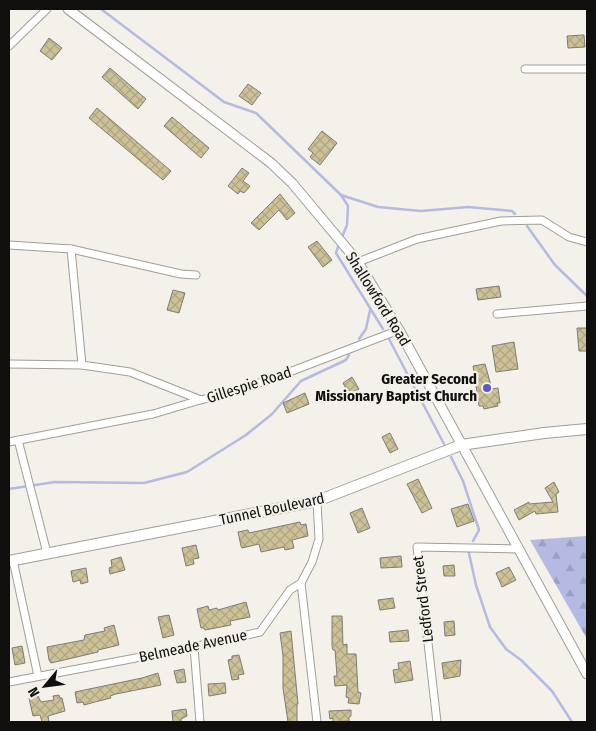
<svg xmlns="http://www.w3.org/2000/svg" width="596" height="731" font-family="'Fira Sans Condensed',sans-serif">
<defs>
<pattern id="forest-firs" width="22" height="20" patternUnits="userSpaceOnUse" patternTransform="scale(1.25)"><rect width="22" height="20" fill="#b5bae3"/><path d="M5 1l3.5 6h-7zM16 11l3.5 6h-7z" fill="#9b9fc2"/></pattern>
<pattern id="building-cross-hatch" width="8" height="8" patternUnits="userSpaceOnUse" patternTransform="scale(1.25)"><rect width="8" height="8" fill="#cdc197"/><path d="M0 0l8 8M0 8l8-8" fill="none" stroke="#afa581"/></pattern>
</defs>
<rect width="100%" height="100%" fill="#f3f1ea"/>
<path fill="url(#forest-firs)" d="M587,536V639L530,540Z"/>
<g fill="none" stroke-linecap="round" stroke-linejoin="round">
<g stroke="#b5bae2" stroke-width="2.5">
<path d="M101,9L224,102L256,113L341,195L348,206L347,225L342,237"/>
<path d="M341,195L378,207L421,211L468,207L512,211L515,214"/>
<path d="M527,226L555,265L587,296"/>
<path d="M339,244L336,253L383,329"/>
<path d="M359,339L366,329L370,310"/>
<path d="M389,339L444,444"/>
<path d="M451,457L463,481L479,530L473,541"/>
<path d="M9,489L55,482L144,483L187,472L246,435L272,414L301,381L346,360L349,355"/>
<path d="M468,549L476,585L490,627L506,649L521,660L552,691L572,722"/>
</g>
</g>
<g fill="url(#building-cross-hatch)" stroke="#7e7c77">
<path d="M584,35L585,47L568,48L567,36Z"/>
<path d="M49,38L62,48L52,60L40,51Z"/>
<path d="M110,68L146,99L138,109L102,77Z"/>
<path d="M248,84L261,93L252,105L239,96Z"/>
<path d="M97,108L171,171L163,180L89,118Z"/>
<path d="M172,117L209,148L201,158L164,126Z"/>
<path d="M322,131L337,143L320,165L310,157L313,153L308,149Z"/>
<path d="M242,168L249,173L243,181L250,186L244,193L240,191L238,194L228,186Z"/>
<path d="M280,194L295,213L287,220L279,210L259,230L251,223Z"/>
<path d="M317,241L332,260L323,267L308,247Z"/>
<path d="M499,286L501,297L478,300L476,289Z"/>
<path d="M173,290L185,293L179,313L167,310Z"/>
<path d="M577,328H587V351H579Z"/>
<path d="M514,342L518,369L496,372L492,346Z"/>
<path d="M485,364L492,389L498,388L500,403H497L498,406L484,409L483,406H479L473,366Z"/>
<path d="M352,377L359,389L349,394L343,383Z"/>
<path d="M305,393L309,404L287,413L283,403Z"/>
<path d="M390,433L398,449L390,453L382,437Z"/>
<path d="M418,479L432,508L422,513L407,484Z"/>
<path d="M554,482L559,492L556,494L558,512L536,514L535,511L519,520L514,510L529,502V504L553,502L545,488Z"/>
<path d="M468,504L474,521L457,527L451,509Z"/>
<path d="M362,508L370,528L358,533L350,513Z"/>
<path d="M300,522L301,525L306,524L308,536L292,540L294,548L285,550L284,547L261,552L259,544L242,548L241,546L238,532L248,530L249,533Z"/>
<path d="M196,545L199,558L193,559L194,564L186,566L182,548Z"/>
<path d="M401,556L402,567L381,568L380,558Z"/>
<path d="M121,557L125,570L110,574L109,568L112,567L111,560Z"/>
<path d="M454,565L455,576H444L443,566Z"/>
<path d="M509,567L516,580L502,587L496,573Z"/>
<path d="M86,568L88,582L81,584L80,580L73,582L71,571Z"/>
<path d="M393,598L395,608L380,610L378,600Z"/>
<path d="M246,602L250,617L230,621L231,625L205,630L204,628H201L197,609L208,606L209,610L217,608L218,610Z"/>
<path d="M169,615L174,635L163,638L158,617Z"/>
<path d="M332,616H342L343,645L347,644V654H356L358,692L361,693L359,704L348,703L349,698L346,697L347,685L335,686L334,676H337L335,650H333L332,646Z"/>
<path d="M454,621L455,635L445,636L444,622Z"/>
<path d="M114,625L119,645L98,650V652L51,663L49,660L47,647L84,640L85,635L105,631L104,628Z"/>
<path d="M408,630L409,641L390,642L389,632Z"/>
<path d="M291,631L298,704H297V722H288L283,688V656L280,633Z"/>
<path d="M22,646L25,663L15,665L12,648Z"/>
<path d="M239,655L244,674L238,675L239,679L232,680L228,660L232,659V656Z"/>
<path d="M461,660L460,676L444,679L442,663Z"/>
<path d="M410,661L413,680L395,683L393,670L399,669L398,663Z"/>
<path d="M184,669L186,682L177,683L174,671Z"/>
<path d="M158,673L161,685L116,694L110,696L111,698L95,702L84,705L83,702L77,703L75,692L142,678Z"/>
<path d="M225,683L226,693L209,696L208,684Z"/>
<path d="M59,695L60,698H62L65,711L48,716L49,722H42L40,715L33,716L29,698L38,696L41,702L54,700L53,696Z"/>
<path d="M186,709L187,716L181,719V722H173L172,711Z"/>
<path d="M351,710V716L349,717V721L333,722V718L330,719L329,711Z"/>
</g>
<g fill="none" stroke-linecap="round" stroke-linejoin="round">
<g stroke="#9f9e98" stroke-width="9">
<g id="minor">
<path d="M9,46L47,9"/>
<path d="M525,69H587"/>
<path d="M9,245L71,249L181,274L196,275"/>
<path d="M71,249L82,365"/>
<path d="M358,262L417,239L501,221L542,220L569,237L587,242"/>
<path d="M497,314L587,306"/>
<path d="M9,364L82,365L130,372L201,400L266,381L399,330"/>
<path d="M18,440L47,553"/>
<path d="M9,442L153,414L200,400"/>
<path d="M13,560L38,676"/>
<path d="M301,583L317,722"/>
<path d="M194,647L200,722"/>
<path d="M9,682L194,647L260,632L290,590L301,583L312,562L319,539L317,501"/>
<path d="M437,722L417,547L518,549"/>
</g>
</g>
<g stroke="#9f9e98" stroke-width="11">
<path id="tertiary" d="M68,9L271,163L292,183L358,262L399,330L587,674"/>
</g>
<g stroke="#9f9e98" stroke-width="12">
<path id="secondary" d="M9,561L317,501L461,445L544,433L587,429"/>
</g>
<use href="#minor" stroke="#fff" stroke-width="7"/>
<use href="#tertiary" stroke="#fff" stroke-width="9"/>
<use href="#secondary" stroke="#fff" stroke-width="10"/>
</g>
<circle fill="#5b57cf" stroke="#f3f1ea" stroke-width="2" cx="487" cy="388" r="5"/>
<g text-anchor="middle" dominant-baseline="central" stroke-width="4.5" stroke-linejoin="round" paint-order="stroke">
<g font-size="15" fill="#100f0d" stroke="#f3f1ea">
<text transform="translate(378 299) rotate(58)">Shallowford Road</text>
<text transform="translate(249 385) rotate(-18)">Gillespie Road</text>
<text transform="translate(272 509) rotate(-12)">Tunnel Boulevard</text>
<text transform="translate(423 599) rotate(-97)">Ledford Street</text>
<text transform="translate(193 646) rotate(-12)">Belmeade Avenue</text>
</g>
<g font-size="15" font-weight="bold" fill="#100f0d" stroke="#f3f1ea" text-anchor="end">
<text x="477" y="379">Greater Second<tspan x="477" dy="17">Missionary Baptist Church</tspan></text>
</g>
</g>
<rect width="596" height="731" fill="none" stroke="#100f0d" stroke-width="20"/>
<g transform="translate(45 686) rotate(241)" stroke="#f3f1ea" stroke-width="4" paint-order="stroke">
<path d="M0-4L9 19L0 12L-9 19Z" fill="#100f0d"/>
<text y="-8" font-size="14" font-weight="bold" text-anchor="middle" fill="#100f0d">N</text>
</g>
</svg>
